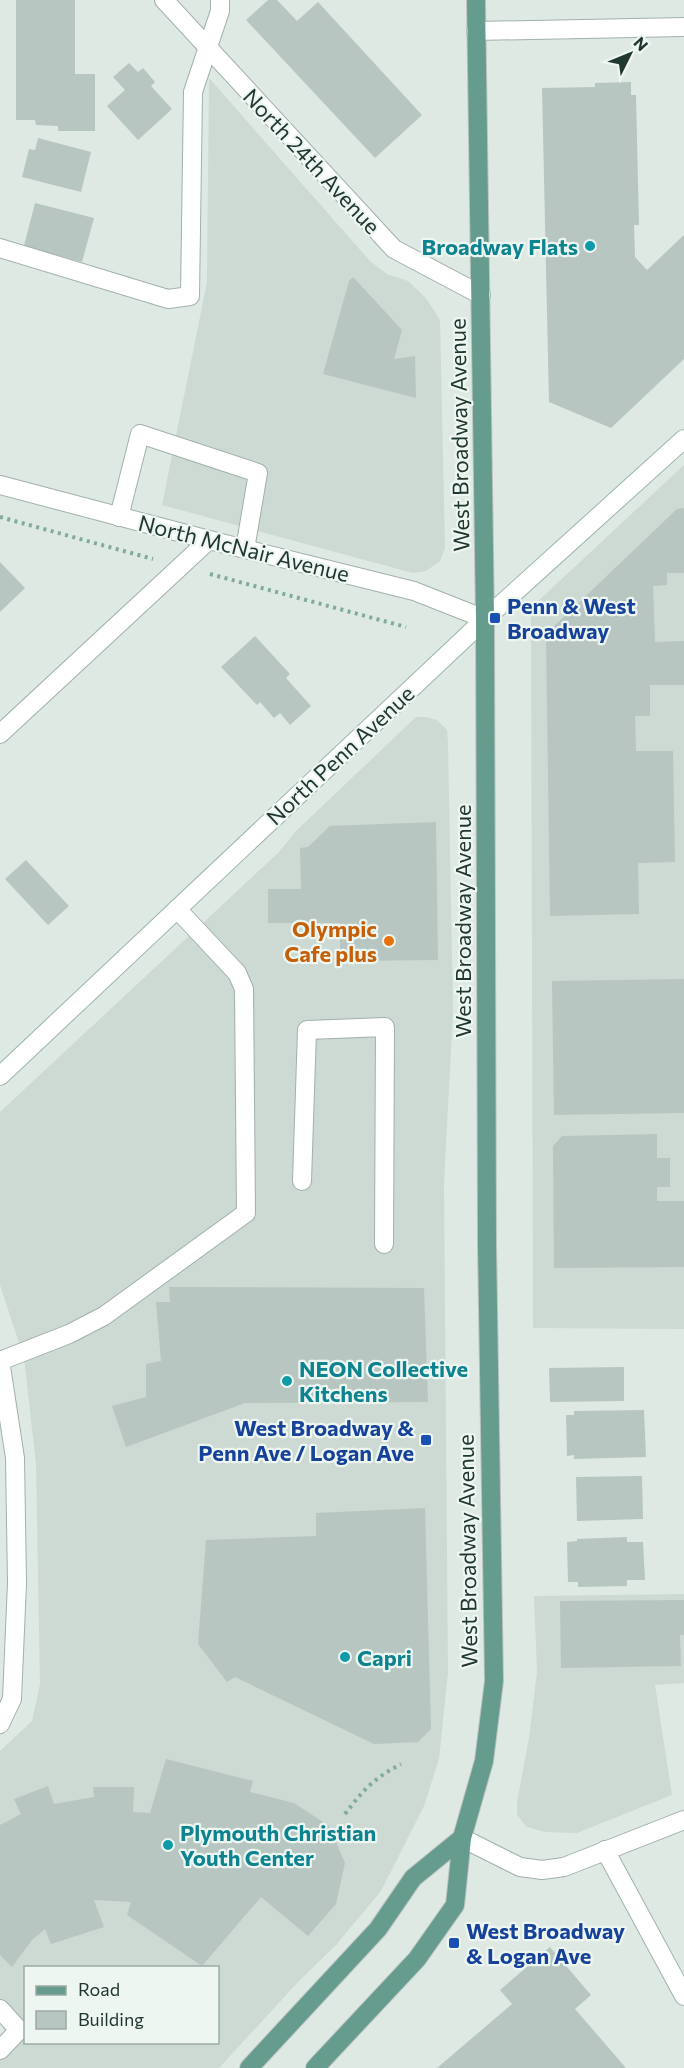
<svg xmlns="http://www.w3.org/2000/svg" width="684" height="2068" font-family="Commissioner,sans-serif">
<rect width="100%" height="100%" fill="#dee9e4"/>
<g fill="#cdd9d3" fill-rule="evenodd">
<path d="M209,78L370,261L387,274L408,281L426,298L440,320L445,548L440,561L426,571L413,573L162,505L207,282Z"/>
<path d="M684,465V1329L533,1328L531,611L536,603Z"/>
<path d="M416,717H426L437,720L447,730L448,743L453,1011L444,1184L448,1673L439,1759L424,1806L381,1891L336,1945L299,1981L219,2068H0V2036L7,2028L0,2019V1751L32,1721L40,1684L36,1464L24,1358L0,1285V1112L279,852L295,832ZM26,1968H218V2042H26Z"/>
<path d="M684,1594V1683L655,1685L672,1795L577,1833L545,1832L527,1827L517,1815V1802L529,1738L537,1672L534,1596Z"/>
</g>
<g fill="#b7c6c0">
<path d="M16,0H75V74H95V131H58V126L36,125L35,120H16Z"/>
<path d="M268,0H277L297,21L318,2L422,115L375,158L246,20Z"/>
<path d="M129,63L138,72L143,68L155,82L151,86L172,109L138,140L107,106L125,90L113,77Z"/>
<path d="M631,82V95H636L639,225H634L635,257L647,270L684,235V359L611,428L549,402L542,88L595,87V83Z"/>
<path d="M38,138L91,152L81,192L22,177L29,149L35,150Z"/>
<path d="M35,203L94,218L82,262L24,246Z"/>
<path d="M353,277L402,330L394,359L415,356L416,398L323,374L349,281Z"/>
<path d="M684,508V573H667V585L653,586L655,642L684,641V685H650V716H635L636,751H673L675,862L638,863L639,914L550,916L546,634L677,509Z"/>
<path d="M0,562L25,588L0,612Z"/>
<path d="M255,636L290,674L286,678L311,706L290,725L280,713L274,718L260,702L257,705L221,667Z"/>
<path d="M436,822L438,960L340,961V923H268V889H301L300,848L308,847L330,826Z"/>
<path d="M26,860L69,906L48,925L5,879Z"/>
<path d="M684,979V1113L554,1115L552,981Z"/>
<path d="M657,1134V1158H670V1187H657V1201H684V1267L554,1268L553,1146L562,1136Z"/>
<path d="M169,1287L424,1288L428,1402L245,1403L126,1447L112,1406L146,1397V1364L161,1361L156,1302H170Z"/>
<path d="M624,1367V1401L550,1402L549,1368Z"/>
<path d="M644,1410L646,1457L574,1459V1455L567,1456L566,1415H574V1411Z"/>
<path d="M642,1476L643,1519L577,1521L576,1477Z"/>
<path d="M425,1508L431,1729L418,1742L374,1744L235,1677L227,1682L198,1644L206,1540L316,1536V1513Z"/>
<path d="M627,1537V1542H643L645,1580H627V1586L578,1587V1582H568L567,1542L577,1541V1539Z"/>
<path d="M684,1600V1635H680L681,1666L561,1668L560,1601Z"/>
<path d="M166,1759L253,1781L250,1792L294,1803L329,1826L345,1863L336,1904L308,1936L261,1897L202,1966L127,1915L131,1902L94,1900L104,1927L51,1944L45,1929L32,1940L12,1967L0,1955V1825L21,1814L14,1799L48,1786L54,1804L94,1797L93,1787H134L133,1812L150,1813Z"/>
<path d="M550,1947L591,1995L575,2009L626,2068H437L512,2004L500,1990Z"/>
</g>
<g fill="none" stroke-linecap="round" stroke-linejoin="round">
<g stroke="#a2b0ab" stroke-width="20">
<g id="lane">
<path d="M476,31L684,27"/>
<path d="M0,248L168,299L190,296L193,92L220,11V0"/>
<path d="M119,517L140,434L258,473L245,549"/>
<path d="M0,734L209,540"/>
<path d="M302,1181L307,1030L385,1027L384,1244"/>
<path d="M0,1361L69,1334L104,1316L246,1213L244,989L237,973L177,909"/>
<path d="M605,1850L684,1996"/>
<path d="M0,2009L19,2030L0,2050"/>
</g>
</g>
<g stroke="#a2b0ab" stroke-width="20">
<g id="street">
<path d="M164,0L394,249L481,295"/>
<path d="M0,485L209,540L414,591L485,619"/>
<path d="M0,1360L15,1458L17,1583L12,1699L0,1724"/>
<path d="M462,1838L520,1867L542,1870L564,1867L684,1820"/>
</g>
</g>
<g stroke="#9eb4ac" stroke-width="20">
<path id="secondary" d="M0,1076L485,619L684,439"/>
</g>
<g stroke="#bcc3c1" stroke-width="20">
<g id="primary">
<path d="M249,2068L378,1929L413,1878L462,1838"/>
<path d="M315,2068L417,1959L455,1905L462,1838L484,1761L494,1681L487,1245L485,619L476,0"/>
</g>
</g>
<g stroke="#80ab9c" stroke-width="4" stroke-dasharray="3 4.5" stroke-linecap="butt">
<path d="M0,517L153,559"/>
<path d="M210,574L406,627"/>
<path d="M345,1814C364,1789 373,1779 401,1764"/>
</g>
<use href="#lane" stroke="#fff" stroke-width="18"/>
<use href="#street" stroke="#fff" stroke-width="18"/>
<use href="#secondary" stroke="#fff" stroke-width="18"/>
<use href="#primary" stroke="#659c8d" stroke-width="18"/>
</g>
<g fill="#0f9aa8" stroke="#eef6f2" stroke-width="2">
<circle cx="590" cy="246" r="6"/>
<circle cx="287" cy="1381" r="6"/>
<circle cx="345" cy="1657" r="6"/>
<circle cx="168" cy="1845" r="6"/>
</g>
<g fill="#1a4fb4" stroke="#eef6f2" stroke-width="2">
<rect x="489" y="612" width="12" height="12" rx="3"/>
<rect x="420" y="1434" width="12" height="12" rx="3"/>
<rect x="448" y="1937" width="12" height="12" rx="3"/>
</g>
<circle fill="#e8710a" stroke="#eef6f2" stroke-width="2" cx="389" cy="941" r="6"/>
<g text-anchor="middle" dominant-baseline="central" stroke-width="4.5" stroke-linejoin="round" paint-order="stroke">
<g font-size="22" fill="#213831" stroke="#eef6f2">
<text transform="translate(312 161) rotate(47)">North 24th Avenue</text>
<text transform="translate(459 435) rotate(-91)">West Broadway Avenue</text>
<text transform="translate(244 548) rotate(14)">North McNair Avenue</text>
<text transform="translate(340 755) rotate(-43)">North Penn Avenue</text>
<text transform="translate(462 921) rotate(-90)">West Broadway Avenue</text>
<text transform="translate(467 1551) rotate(-91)">West Broadway Avenue</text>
</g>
<g font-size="22" font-weight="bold" fill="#0d838f" stroke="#eef6f2" text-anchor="start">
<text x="578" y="246" text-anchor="end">Broadway Flats</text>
<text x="299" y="1368">NEON Collective<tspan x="299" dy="25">Kitchens</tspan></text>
<text x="357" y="1657">Capri</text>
<text x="180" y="1832">Plymouth Christian<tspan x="180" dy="25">Youth Center</tspan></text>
</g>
<g font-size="22" font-weight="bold" fill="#164399" stroke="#eef6f2" text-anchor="start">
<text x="507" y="605">Penn &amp; West<tspan x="507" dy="25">Broadway</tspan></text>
<text x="414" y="1427" text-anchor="end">West Broadway &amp;<tspan x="414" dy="25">Penn Ave / Logan Ave</tspan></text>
<text x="466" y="1930">West Broadway<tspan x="466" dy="25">&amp; Logan Ave</tspan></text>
</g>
<g font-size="22" font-weight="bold" fill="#c56008" stroke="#eef6f2" text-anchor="end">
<text x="377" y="928">Olympic<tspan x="377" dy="25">Cafe plus</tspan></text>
</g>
</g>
<rect x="24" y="1966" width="195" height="78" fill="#eef6f2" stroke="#9caaa5" stroke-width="1.5"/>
<rect x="36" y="1986" width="30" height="9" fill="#659c8d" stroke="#9caaa5" stroke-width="1.5"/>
<text x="78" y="1996" font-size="18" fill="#213831">Road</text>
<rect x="36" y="2011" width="30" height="18" fill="#b7c6c0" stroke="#9caaa5" stroke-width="1.5"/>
<text x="78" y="2026" font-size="18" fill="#213831">Building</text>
<g transform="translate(630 54) rotate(47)" stroke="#eef6f2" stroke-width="4.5" paint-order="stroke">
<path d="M0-4.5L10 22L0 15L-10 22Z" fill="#213831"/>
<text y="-9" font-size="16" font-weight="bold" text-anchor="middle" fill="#213831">N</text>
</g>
</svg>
